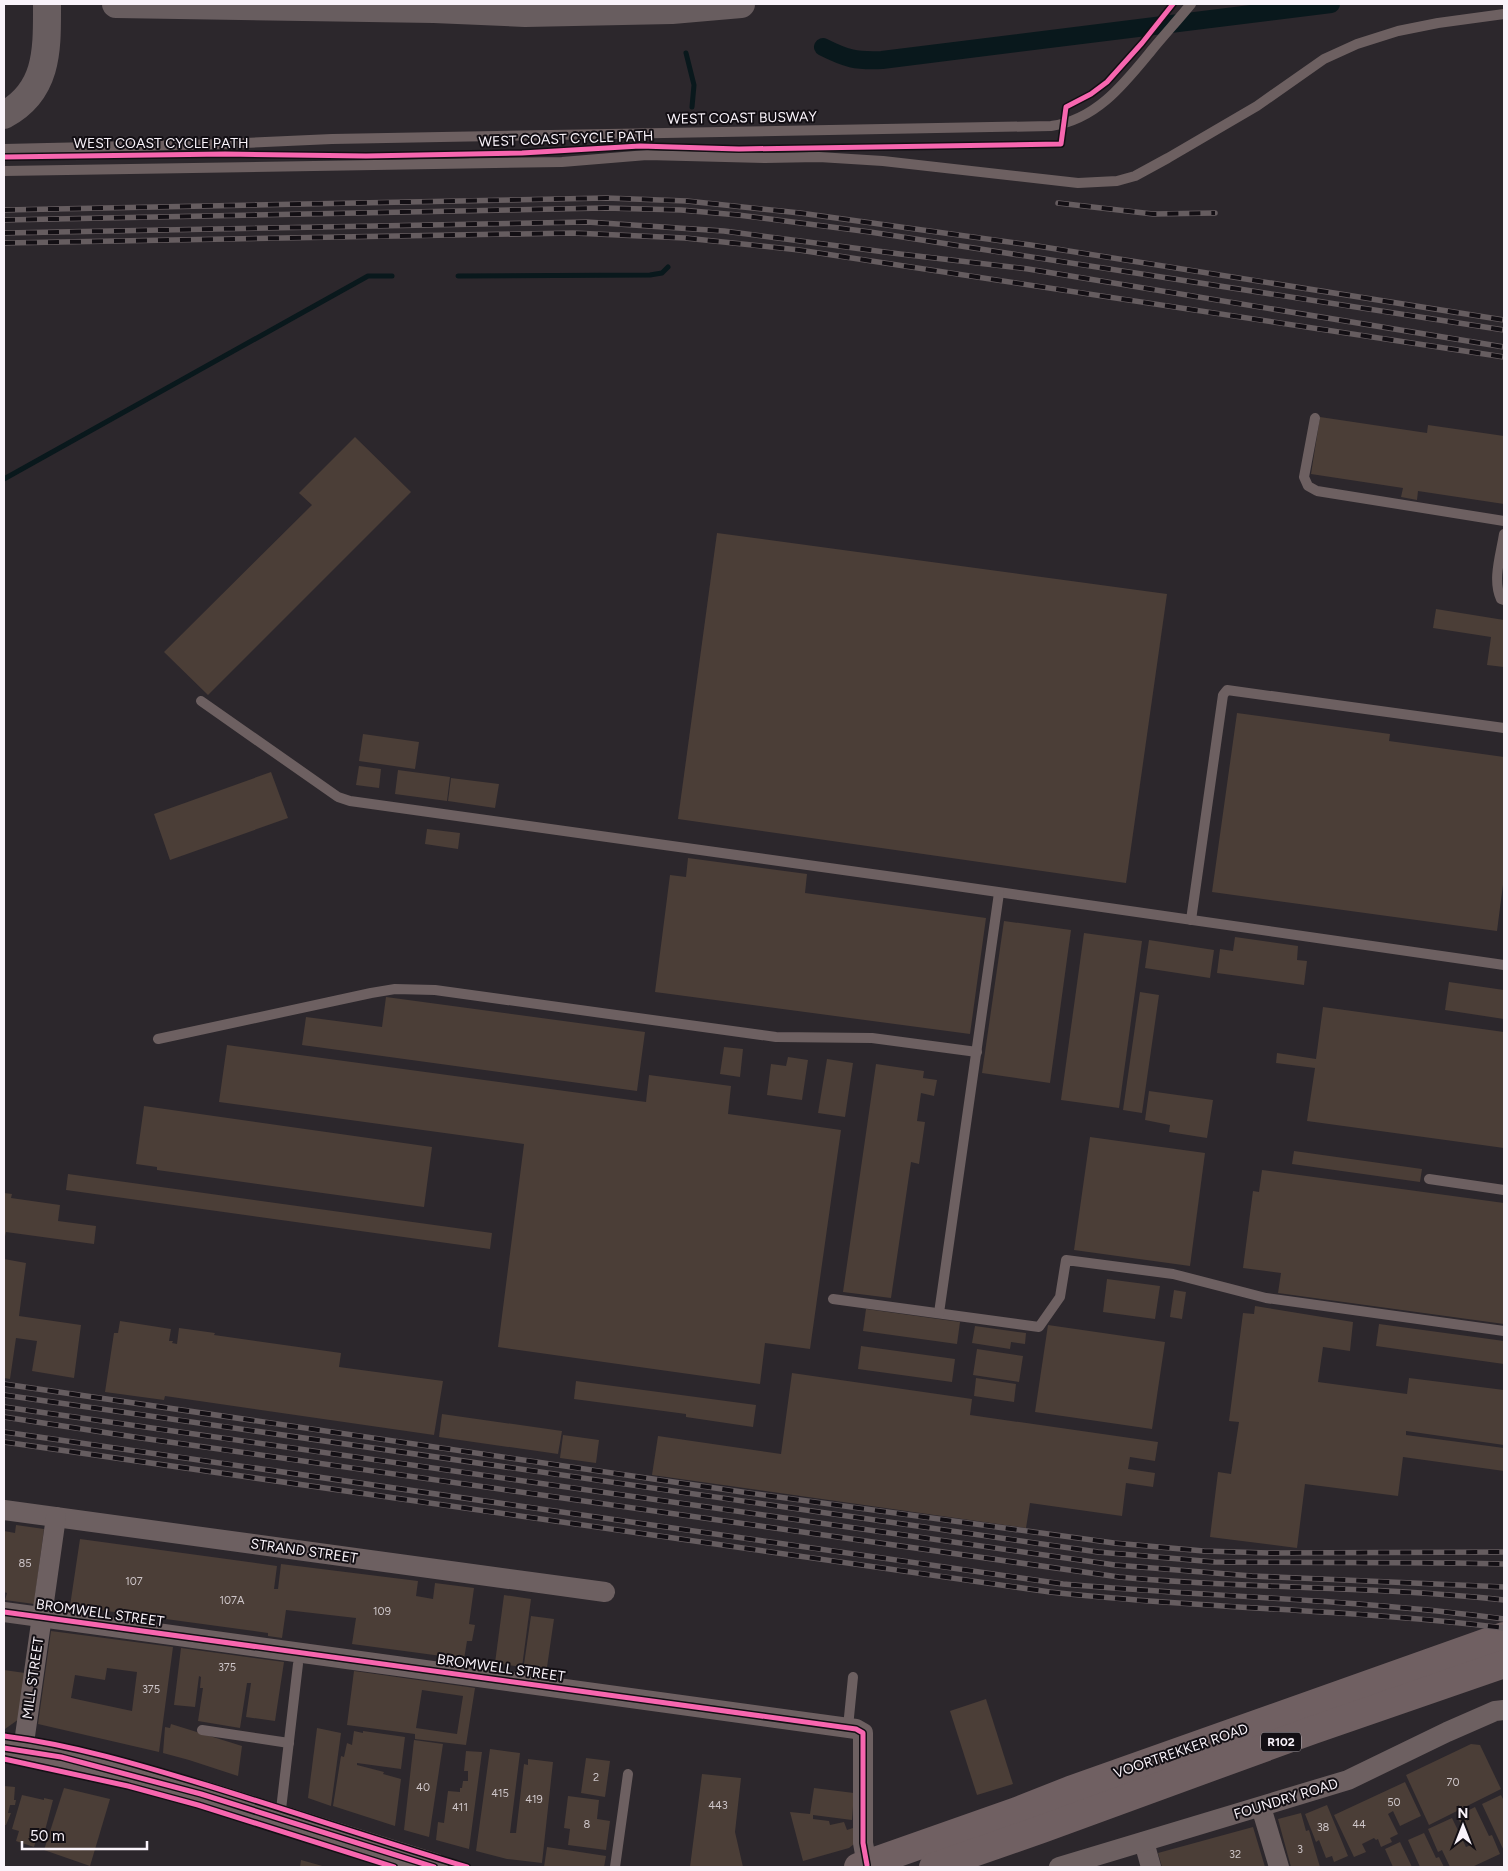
<svg xmlns="http://www.w3.org/2000/svg" width="1508" height="1871" font-family="Figtree,sans-serif">
<rect width="100%" height="100%" fill="#2c272c"/>
<g fill="none" stroke-linecap="round" stroke-linejoin="round">
<g stroke="#09181c" stroke-width="5">
<path d="M686,53L694,85L692,107"/>
<path d="M458,276L650,275L662,273L668,267"/>
<path d="M4,479L368,276H392"/>
</g>
<path stroke="#09181c" stroke-width="18" d="M823,47C847,59 855,61 882,60L1331,4"/>
</g>
<g fill="#4b3e37" fill-rule="evenodd">
<path d="M1320,417L1427,433L1428,425L1504,436V504L1418,491L1417,500L1401,497L1403,488L1311,474Z"/>
<path d="M355,437L411,492L208,695L164,652L312,505L299,493Z"/>
<path d="M717,533L1167,594L1126,883L678,819Z"/>
<path d="M1436,609L1504,620V667L1487,665L1491,637L1433,628Z"/>
<path d="M1237,713L1390,734L1389,741L1504,757V877L1497,931L1212,892Z"/>
<path d="M363,734L419,742L415,769L359,761Z"/>
<path d="M359,766L381,769L379,788L356,785Z"/>
<path d="M398,770L450,777L447,801L395,794Z"/>
<path d="M271,772L288,818L170,860L154,814Z"/>
<path d="M451,778L499,784L495,808L448,801Z"/>
<path d="M427,829L460,833L458,849L425,844Z"/>
<path d="M688,858L807,874L805,893L986,918L970,1034L655,992L670,875L686,877Z"/>
<path d="M1004,921L1071,930L1050,1083L982,1073Z"/>
<path d="M1084,933L1142,941L1119,1108L1061,1100Z"/>
<path d="M1235,937L1298,946L1297,960L1307,961L1304,985L1217,973L1220,949L1233,951Z"/>
<path d="M1149,940L1214,950L1210,978L1145,968Z"/>
<path d="M1449,982L1504,990V1019L1445,1010Z"/>
<path d="M1140,992L1159,995L1142,1113L1123,1110Z"/>
<path d="M386,997L645,1032L637,1091L302,1045L306,1017L382,1027Z"/>
<path d="M1323,1007L1504,1032V1148L1307,1121L1315,1068L1276,1063L1277,1053L1316,1059Z"/>
<path d="M227,1045L646,1102L649,1075L731,1086L728,1114L841,1130L810,1349L765,1343L760,1384L498,1347L524,1144L219,1102Z"/>
<path d="M724,1047L743,1049L740,1077L720,1074Z"/>
<path d="M788,1057L808,1060L802,1100L767,1095L771,1064L786,1066Z"/>
<path d="M827,1059L853,1063L845,1117L818,1113Z"/>
<path d="M876,1064L924,1071L923,1078L937,1080L934,1096L921,1093L917,1121L925,1122L919,1164L911,1162L891,1298L843,1292Z"/>
<path d="M1149,1091L1213,1100L1207,1138L1169,1132L1170,1125L1145,1120Z"/>
<path d="M144,1106L432,1147L424,1207L157,1170V1167L136,1164Z"/>
<path d="M1090,1137L1205,1153L1190,1266L1074,1250Z"/>
<path d="M1294,1151L1422,1169L1420,1182L1292,1164Z"/>
<path d="M1262,1170L1504,1203V1324L1278,1293L1281,1273L1243,1268L1253,1191L1259,1192Z"/>
<path d="M68,1174L492,1233L490,1249L66,1190Z"/>
<path d="M4,1193L12,1194L11,1198L60,1205L58,1221L96,1226L94,1244L6,1232L4,1241Z"/>
<path d="M4,1259L26,1263L19,1316L81,1325L74,1378L32,1371L37,1341L16,1338L10,1379L4,1378Z"/>
<path d="M1107,1279L1160,1286L1155,1319L1103,1312Z"/>
<path d="M1174,1290L1186,1292L1182,1319L1170,1317Z"/>
<path d="M1255,1306L1353,1322L1350,1351L1323,1347L1318,1382L1407,1394L1409,1378L1504,1390V1445L1406,1431V1435L1504,1448V1471L1403,1457L1398,1496L1305,1484L1297,1548L1210,1537L1218,1472L1231,1474L1239,1422L1229,1421L1243,1313L1254,1314Z"/>
<path d="M866,1309L960,1322L957,1344L863,1331Z"/>
<path d="M120,1321L171,1329L169,1341H173L172,1343L177,1344L179,1328L215,1333L214,1335L341,1353L339,1367L443,1381L434,1435L165,1396L164,1400L105,1392L114,1333H118Z"/>
<path d="M1379,1324L1504,1341V1364L1376,1346Z"/>
<path d="M1048,1325L1165,1342L1152,1429L1035,1412Z"/>
<path d="M975,1326L1026,1333L1025,1344L1011,1342L1010,1349L972,1343Z"/>
<path d="M861,1346L955,1359L952,1382L858,1369Z"/>
<path d="M977,1349L1023,1356L1019,1382L973,1375Z"/>
<path d="M792,1373L972,1399L970,1415L1158,1442L1155,1461L1130,1457L1128,1469L1155,1473L1153,1487L1126,1483L1122,1516L1030,1503L1026,1528L652,1475L658,1436L781,1454Z"/>
<path d="M976,1378L1016,1384L1014,1402L974,1396Z"/>
<path d="M576,1381L756,1405L753,1427L686,1417V1414L574,1399Z"/>
<path d="M442,1414L562,1431L558,1454L439,1437Z"/>
<path d="M563,1435L599,1440L596,1463L560,1458Z"/>
<path d="M16,1525L44,1529L34,1604L5,1600L7,1593L4,1592V1531L15,1533Z"/>
<path d="M80,1539L277,1566L274,1589H278L281,1564L418,1581L416,1596L433,1599L435,1583L474,1588L469,1624L475,1625L472,1641H467L464,1659L352,1644L356,1618L286,1610L282,1638L268,1636V1633L70,1606Z"/>
<path d="M504,1595L531,1599L522,1667L495,1663Z"/>
<path d="M531,1616L554,1619L546,1674L523,1671Z"/>
<path d="M51,1631L173,1647L159,1752L38,1724ZM107,1668L137,1672L132,1711L71,1698L75,1675L105,1680Z"/>
<path d="M181,1648L284,1662L275,1721L246,1717L251,1683H247L240,1728L198,1721L203,1688H200L201,1677L199,1676L195,1707L174,1705Z"/>
<path d="M4,1670L25,1673L19,1719L5,1729H4Z"/>
<path d="M354,1671L475,1688L466,1745L415,1739V1734L347,1725ZM422,1690L463,1696L457,1734L416,1728Z"/>
<path d="M986,1699L1013,1784L977,1795L950,1711Z"/>
<path d="M171,1724L242,1746L238,1776L189,1760L163,1753L165,1727L170,1728Z"/>
<path d="M317,1728L341,1733L331,1806L308,1798Z"/>
<path d="M354,1731L363,1733V1731L405,1737L401,1769L357,1763V1765L384,1772L383,1774L401,1779L395,1826L333,1806L341,1756L344,1757L347,1743L352,1745Z"/>
<path d="M414,1740L443,1744L429,1837L404,1830Z"/>
<path d="M1471,1744L1480,1745L1501,1789L1429,1825L1406,1775Z"/>
<path d="M490,1749L520,1753L510,1833H516L524,1764L528,1765V1759L553,1762L542,1863L507,1859L476,1851Z"/>
<path d="M466,1751L482,1752L469,1849L436,1840L438,1822L444,1823L448,1791L460,1792V1788H462L463,1781H468V1771H464Z"/>
<path d="M586,1758L610,1761L605,1797L581,1793Z"/>
<path d="M702,1774L741,1778L735,1832L743,1867H690Z"/>
<path d="M1405,1782L1421,1816L1400,1826L1393,1811L1388,1814L1398,1834L1390,1838L1392,1842L1381,1847L1378,1839L1376,1840L1374,1838L1362,1844L1366,1852L1354,1857L1334,1815Z"/>
<path d="M4,1786L15,1787L14,1800H16L15,1805H10L8,1813H11L6,1825H4Z"/>
<path d="M64,1788L110,1799L90,1866L44,1850Z"/>
<path d="M814,1788L854,1793L852,1820L813,1815V1819L829,1821L830,1825L844,1822L847,1830L853,1828L854,1844L849,1848L803,1861L790,1812L810,1814Z"/>
<path d="M22,1795L44,1800V1798L53,1800L43,1838L37,1836L34,1847L16,1841L19,1831L12,1829Z"/>
<path d="M1501,1795L1504,1801V1851L1482,1804Z"/>
<path d="M568,1796L599,1800L597,1819L610,1821L606,1850L568,1845L570,1829L564,1828Z"/>
<path d="M1327,1805L1348,1856L1334,1862L1332,1856L1326,1858L1319,1840L1316,1842L1305,1814Z"/>
<path d="M1475,1807L1489,1836L1492,1835L1500,1854L1472,1867H1450L1442,1850L1438,1852L1428,1829L1452,1818L1466,1847L1471,1845L1457,1816Z"/>
<path d="M1301,1813L1306,1831L1309,1830L1320,1867H1291L1278,1819Z"/>
<path d="M1253,1827L1265,1867H1162L1158,1853Z"/>
<path d="M1424,1833L1436,1858L1439,1857L1444,1867H1420L1408,1840Z"/>
<path d="M1400,1842L1412,1867H1393L1385,1849Z"/>
<path d="M547,1847L606,1856L604,1867H544Z"/>
<path d="M301,1860L326,1867H300Z"/>
</g>
<g fill="none" stroke-linecap="round" stroke-linejoin="round">
<g stroke="#6d6061" stroke-width="10">
<path d="M4,149L222,144L332,139L1051,126C1096,120 1124,84 1151,51C1164,35 1178,20 1191,4"/>
<path d="M4,171L562,162L647,155L765,158L819,157L883,161L1078,183L1117,181L1135,176L1168,158L1257,106L1324,59L1357,44L1398,31L1438,23L1504,14"/>
<path d="M1315,418L1304,477L1308,486L1317,491L1504,521"/>
<path d="M1504,534C1501,554 1492,580 1501,599L1504,600"/>
<path d="M201,701L338,797L350,801L915,880L1504,965"/>
<path d="M1191,920L1223,695L1227,690L1504,728"/>
<path d="M158,1039L371,993L395,989L435,990L776,1037L872,1038L977,1052"/>
<path d="M1429,1179L1504,1190"/>
<path d="M833,1299L1039,1327L1060,1297L1066,1260L1173,1274L1266,1298L1504,1331"/>
<path d="M939,1313L999,893"/>
<path d="M848,1727L853,1677"/>
<path d="M202,1730L289,1743"/>
<path d="M280,1818L298,1664"/>
<path d="M615,1867L628,1774"/>
</g>
<g stroke="#6d6061" stroke-width="20">
<path d="M4,1510L605,1592"/>
<path d="M4,1612L856,1729L863,1733V1843L867,1865"/>
<path d="M23,1750L56,1517"/>
<path d="M1261,1807L1279,1867"/>
<path d="M1144,1842L1151,1867"/>
<path d="M1059,1867L1348,1780L1447,1732L1495,1711L1504,1710"/>
</g>
<g stroke="#706062" stroke-width="28">
<path d="M4,1748L61,1757L201,1794L434,1867"/>
<path d="M858,1867L1017,1811L1070,1790L1504,1636"/>
<path d="M933,1867L1042,1829L1313,1730L1504,1664"/>
</g>
<g stroke="#685d5f" stroke-width="28">
<path d="M116,4L434,9L525,13L672,10L741,4"/>
<path d="M4,115C49,91 47,48 47,4"/>
</g>
<g stroke="#665d60" stroke-width="5.5">
<g id="rail">
<path d="M1058,203L1153,214L1215,213"/>
<path d="M4,210L606,198L687,201L800,213L1031,245L1504,320"/>
<path d="M4,220L605,208L681,210L738,215L870,232L1504,330"/>
<path d="M4,233L587,222L724,231L900,254L1028,269L1504,347"/>
<path d="M4,243L573,233L685,238L799,250L1504,357"/>
<path d="M4,1384L749,1493L1114,1543L1204,1551L1269,1553L1504,1552"/>
<path d="M4,1395L1098,1552L1215,1562L1456,1563L1504,1564"/>
<path d="M4,1407L1115,1565L1252,1576L1504,1587"/>
<path d="M4,1417L141,1438L1119,1577C1247,1589 1376,1586 1504,1600"/>
<path d="M4,1432L1063,1584C1210,1597 1358,1599 1504,1619"/>
<path d="M4,1442L1050,1592C1201,1609 1353,1609 1504,1628"/>
</g>
</g>
<use href="#rail" stroke="#130f14" stroke-width="4" stroke-dasharray="11" stroke-linecap="butt"/>
<g stroke="#130f14" stroke-width="8">
<g id="cycleway">
<path d="M4,157L225,154L366,156L522,153L640,146L739,149L1061,144L1066,107L1091,94L1107,82L1142,43L1173,4"/>
<path d="M4,1612L856,1729L863,1733V1843L867,1865"/>
<path d="M4,1736C73,1745 140,1765 206,1785C294,1812 380,1841 467,1867"/>
<path d="M4,1748L61,1757L201,1794L434,1867"/>
<path d="M4,1759L128,1786L198,1805L394,1867"/>
</g>
</g>
<use href="#cycleway" stroke="#f766af" stroke-width="5"/>
</g>
<g text-anchor="middle" dominant-baseline="central" stroke-width="4" stroke-linejoin="round" paint-order="stroke">
<g font-size="11" fill="#cec6c9">
<text x="25" y="1563">85</text>
<text x="134" y="1581">107</text>
<text x="232" y="1600">107A</text>
<text x="382" y="1611">109</text>
<text x="227" y="1667">375</text>
<text x="151" y="1689">375</text>
<text x="596" y="1777">2</text>
<text x="1453" y="1782">70</text>
<text x="423" y="1787">40</text>
<text x="500" y="1793">415</text>
<text x="534" y="1799">419</text>
<text x="1394" y="1802">50</text>
<text x="718" y="1805">443</text>
<text x="460" y="1807">411</text>
<text x="587" y="1824">8</text>
<text x="1359" y="1824">44</text>
<text x="1323" y="1827">38</text>
<text x="1300" y="1849">3</text>
<text x="1235" y="1854">32</text>
</g>
<rect fill="#130f14" stroke="#b4afb5" stroke-width="1" x="1261" y="1732.5" width="40" height="19" rx="4"/>
<g font-size="12" font-weight="bold" fill="#f9f3fa">
<text x="1281" y="1742">R102</text>
</g>
<g font-size="14" fill="#f9f3fa" stroke="#130f14">
<text transform="translate(742 118) rotate(-1)">WEST COAST BUSWAY</text>
<text transform="translate(566 139) rotate(-2)">WEST COAST CYCLE PATH</text>
<text x="161" y="143">WEST COAST CYCLE PATH</text>
<text transform="translate(304 1551) rotate(8)">STRAND STREET</text>
<text transform="translate(100 1613) rotate(8)">BROMWELL STREET</text>
<text transform="translate(501 1668) rotate(8)">BROMWELL STREET</text>
<text transform="translate(33 1678) rotate(-82)">MILL STREET</text>
<text transform="translate(1181 1751) rotate(-19)">VOORTREKKER ROAD</text>
<text transform="translate(1286 1799) rotate(-17)">FOUNDRY ROAD</text>
</g>
</g>
<rect width="1508" height="1871" fill="none" stroke="#f9f3fa" stroke-width="10"/>
<g transform="translate(1463 1826)" stroke="#130f14" stroke-width="4" paint-order="stroke">
<path d="M0-4L9 19L0 12L-9 19Z" fill="#f9f3fa"/>
<text y="-8" font-size="14" font-weight="bold" text-anchor="middle" fill="#f9f3fa">N</text>
</g>
<path d="M22 1841v8h125v-8" fill="none" stroke="#f9f3fa" stroke-width="2.5"/>
<text x="30" y="1841" font-size="15" fill="#f9f3fa" stroke="#130f14" stroke-width="4" paint-order="stroke">50 m</text>
</svg>
